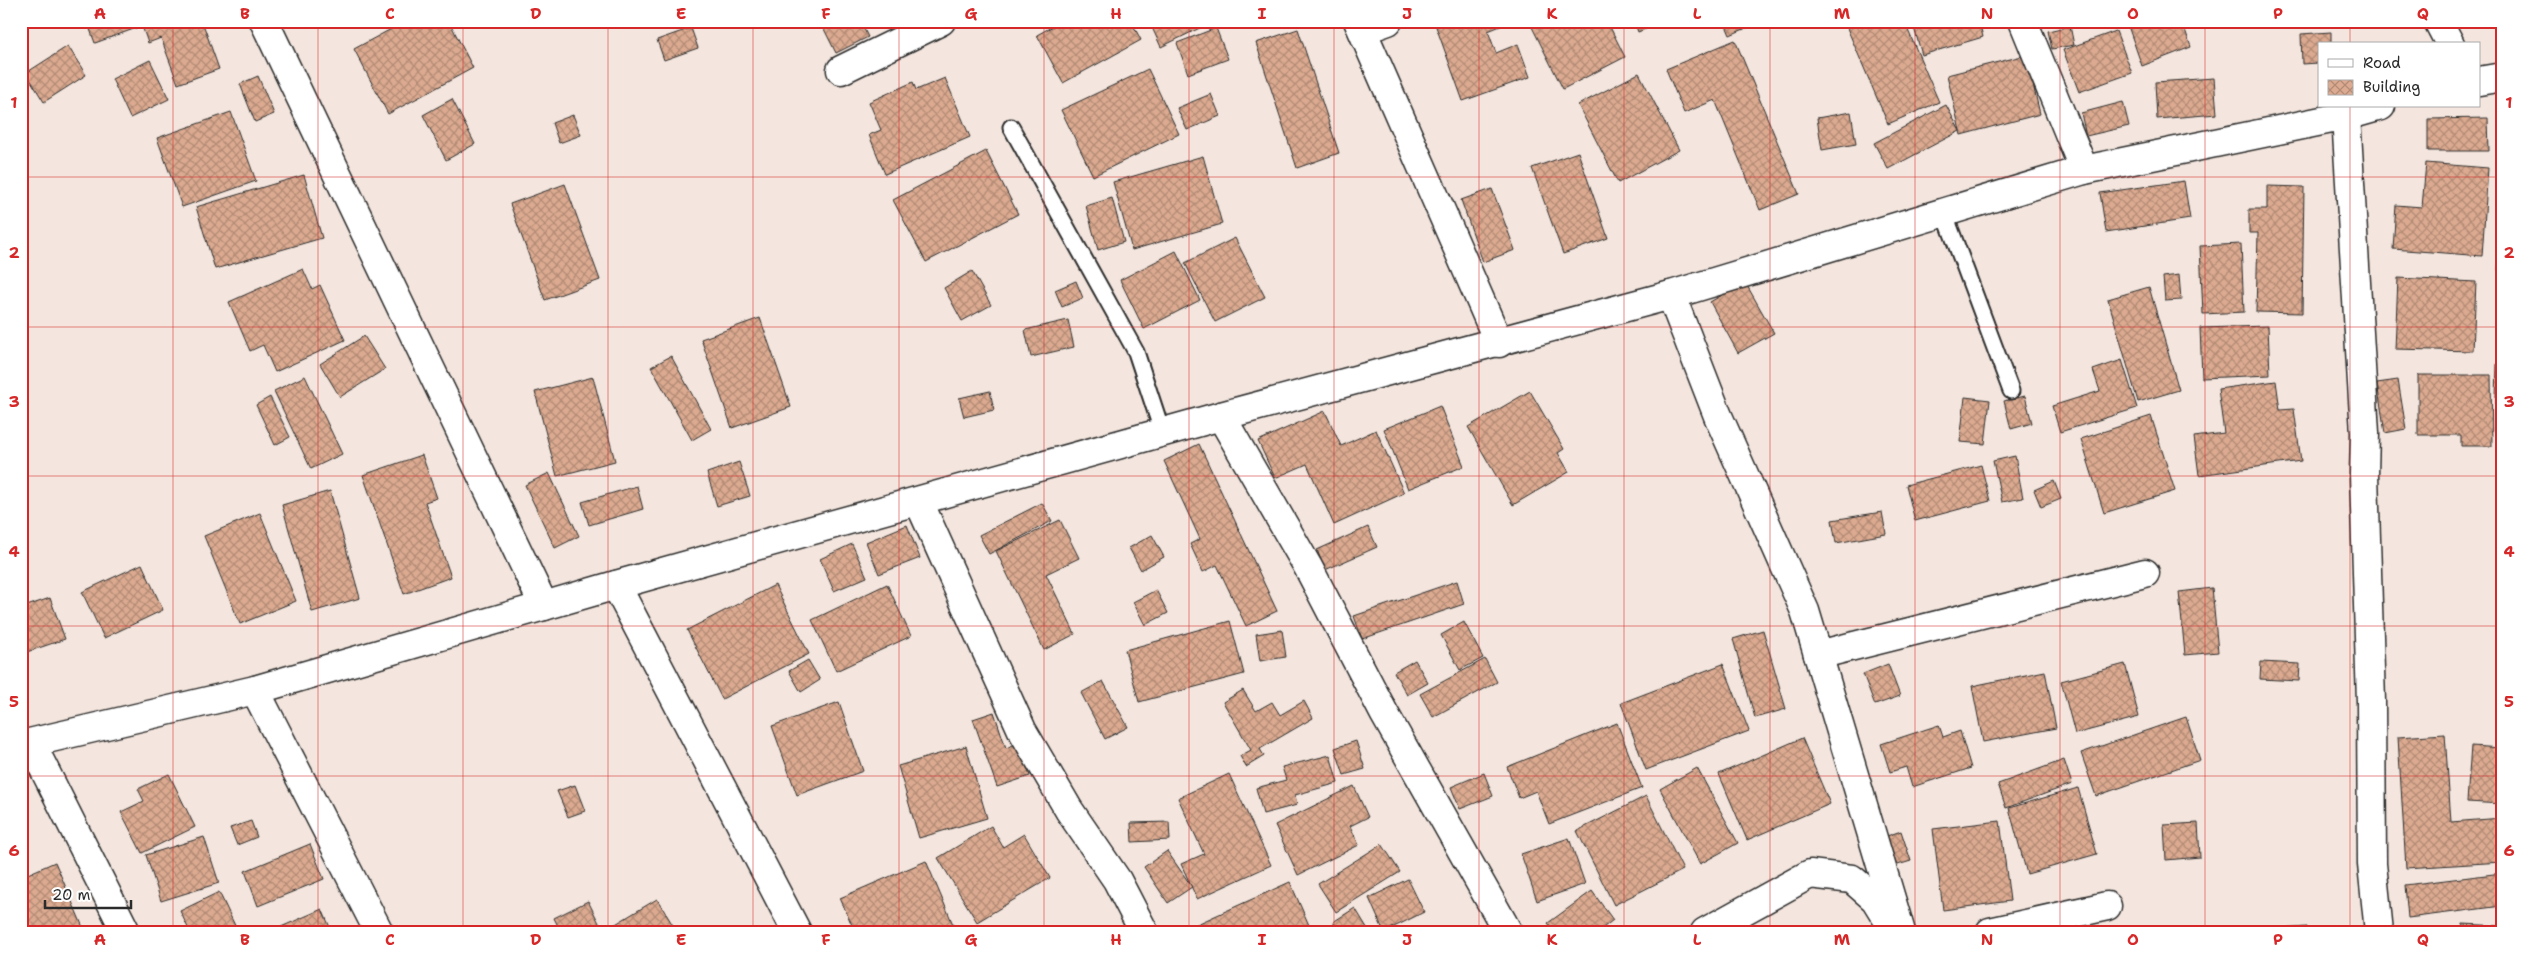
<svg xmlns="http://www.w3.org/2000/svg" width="2523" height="953" font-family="'Shantell Sans',sans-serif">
<defs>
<pattern id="building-cross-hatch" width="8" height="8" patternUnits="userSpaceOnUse" patternTransform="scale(1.25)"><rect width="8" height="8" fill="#dcaa90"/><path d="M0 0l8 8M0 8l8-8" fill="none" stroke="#b38b76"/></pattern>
</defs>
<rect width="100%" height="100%" fill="#f4e6de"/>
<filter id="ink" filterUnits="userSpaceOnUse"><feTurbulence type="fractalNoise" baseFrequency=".02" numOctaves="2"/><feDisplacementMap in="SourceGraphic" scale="10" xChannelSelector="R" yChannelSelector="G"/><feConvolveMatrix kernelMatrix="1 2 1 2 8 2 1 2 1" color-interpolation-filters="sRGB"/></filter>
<g filter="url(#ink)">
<g fill="url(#building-cross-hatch)" stroke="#2b2b2b">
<path d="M87,21H202L219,69L178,84L161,38L148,43L142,26L95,43Z"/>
<path d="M406,21H449L473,68L388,114L354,49Z"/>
<path d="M820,21H860L868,37L836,53Z"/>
<path d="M1062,21H1131L1141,40L1063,83L1037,35Z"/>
<path d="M1149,21H1214L1161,47Z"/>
<path d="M1434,21H1507L1508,23L1488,31L1496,53L1518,44L1530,77L1463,101Z"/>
<path d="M1529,21H1607L1625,57L1563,89Z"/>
<path d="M1634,21H1666L1638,32Z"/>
<path d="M1724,21H1763L1730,35Z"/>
<path d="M1844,21H1904L1939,102L1888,124Z"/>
<path d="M1912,21H1979L1983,37L1922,55Z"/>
<path d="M2132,21H2182L2191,47L2142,66L2127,23Z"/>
<path d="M2070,26L2074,45L2052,49L2048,31Z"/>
<path d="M691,28L698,48L664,60L657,40Z"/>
<path d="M1216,28L1228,59L1188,74L1177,43Z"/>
<path d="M1298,29L1339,153L1297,168L1256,43Z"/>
<path d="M2116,31L2132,73L2079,92L2063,50Z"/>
<path d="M2331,32V44H2319V63L2302,64L2301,34Z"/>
<path d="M1735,40L1799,194L1760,210L1715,100L1684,113L1666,69Z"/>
<path d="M68,46L86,75L44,102L26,73Z"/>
<path d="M2026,55L2040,114L1961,135L1947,75Z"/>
<path d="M150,60L169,99L130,118L112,79Z"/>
<path d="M1148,69L1179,134L1093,176L1061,110Z"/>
<path d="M1639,73L1679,150L1618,183L1578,105Z"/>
<path d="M258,76L274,114L255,122L240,84Z"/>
<path d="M945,78L970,137L885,174L869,135L881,130L869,102L913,82L916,90Z"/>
<path d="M2214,78L2217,114L2157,119L2155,82Z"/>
<path d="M1211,94L1220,116L1187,130L1177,108Z"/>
<path d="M452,99L475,144L446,160L423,115Z"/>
<path d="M2123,102L2129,126L2086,136L2081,113Z"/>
<path d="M1946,105L1960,131L1888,169L1874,143Z"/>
<path d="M231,112L256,181L182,207L157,138Z"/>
<path d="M1851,112L1856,144L1822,150L1817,118Z"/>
<path d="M573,115L581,135L559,143L552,123Z"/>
<path d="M2488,118L2489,151H2428V119Z"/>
<path d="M986,151L1018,214L926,262L893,200Z"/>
<path d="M1578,152L1608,238L1563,254L1532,168Z"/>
<path d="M1203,156L1222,224L1132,250L1113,182Z"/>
<path d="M2426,163L2488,168L2482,256L2393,249L2396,205L2422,207Z"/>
<path d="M304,175L322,238L215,269L196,207Z"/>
<path d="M2184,181L2190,219L2106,232L2100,193Z"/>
<path d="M565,184L600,280L545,300L510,204Z"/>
<path d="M2267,186L2304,187L2302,313L2256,312L2258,233H2249V209H2267Z"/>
<path d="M1492,189L1515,250L1483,262L1461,200Z"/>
<path d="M1112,198L1124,242L1098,250L1086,206Z"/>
<path d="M1235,238L1265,297L1215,322L1185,263Z"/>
<path d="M2241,244L2244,312L2203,314L2200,246Z"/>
<path d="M2500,245H2502V270H2498Z"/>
<path d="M1176,251L1200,300L1144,329L1120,280Z"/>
<path d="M303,269L312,289L320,285L345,340L275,372L263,345L250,351L229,302Z"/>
<path d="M972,271L991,305L962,321L944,288Z"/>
<path d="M2179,275L2181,300L2165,301L2163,277Z"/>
<path d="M2398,278L2476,282L2473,351L2395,349Z"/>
<path d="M1076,281L1083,298L1062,307L1055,290Z"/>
<path d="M1745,282L1774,333L1738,353L1710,302Z"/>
<path d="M2149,287L2179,390L2138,402L2108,299Z"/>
<path d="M760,318L791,407L732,428L701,339Z"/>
<path d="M1068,320L1074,347L1031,357L1025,330Z"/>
<path d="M2268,326L2270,375L2202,378L2200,328Z"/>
<path d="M364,336L385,369L340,397L320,364Z"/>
<path d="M671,356L711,429L692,440L651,367Z"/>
<path d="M2122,360L2137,408L2060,432L2052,406L2100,391L2093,370Z"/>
<path d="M2497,363H2502V432H2495Z"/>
<path d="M2418,375H2491L2492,446H2461V435H2418Z"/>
<path d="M305,376L342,454L311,469L274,391Z"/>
<path d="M593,377L615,461L557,476L535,392Z"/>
<path d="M2398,380L2406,429L2385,433L2377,383Z"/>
<path d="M2276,381L2280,410L2294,409L2301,461L2199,475L2194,437L2224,433L2218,389Z"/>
<path d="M990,391L994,410L964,417L959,398Z"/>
<path d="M1530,391L1564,449L1558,453L1569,472L1513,505L1468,427Z"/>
<path d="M2025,396L2032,423L2011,429L2004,401Z"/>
<path d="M270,397L290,437L275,445L256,405Z"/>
<path d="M1965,397L1990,400L1985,444L1960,442Z"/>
<path d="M1440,406L1464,466L1408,489L1384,429Z"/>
<path d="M1325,411L1341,446L1376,430L1404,493L1334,525L1307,464L1275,478L1258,441Z"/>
<path d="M2151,416L2175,491L2104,513L2081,439Z"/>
<path d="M1199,444L1277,611L1246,626L1217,565L1203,572L1190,544L1200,539L1164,461Z"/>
<path d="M422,455L437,498L425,502L451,577L404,594L363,475Z"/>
<path d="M2015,456L2023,498L2002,502L1993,461Z"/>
<path d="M739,462L750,496L717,506L707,473Z"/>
<path d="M1981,465L1990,501L1915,521L1906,485Z"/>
<path d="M549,473L579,536L555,548L525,485Z"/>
<path d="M2054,481L2061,499L2041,507L2034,490Z"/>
<path d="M637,486L643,509L589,525L582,502Z"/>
<path d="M330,491L360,598L312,612L282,505Z"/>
<path d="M1042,503L1052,521L989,554L979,535Z"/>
<path d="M1882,512L1886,534L1836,543L1832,520Z"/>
<path d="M260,513L296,601L240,624L204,536Z"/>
<path d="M1060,520L1079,558L1046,574L1075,634L1044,650L996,551Z"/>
<path d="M907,525L920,558L879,574L866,542Z"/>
<path d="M1368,527L1377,547L1325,570L1317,550Z"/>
<path d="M1152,535L1164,557L1141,570L1129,548Z"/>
<path d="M852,544L867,577L834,591L820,559Z"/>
<path d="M142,564L163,610L104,638L82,592Z"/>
<path d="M1457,581L1464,604L1362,639L1354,616Z"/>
<path d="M887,584L911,636L836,671L812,620Z"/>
<path d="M775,585L809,654L722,699L687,630Z"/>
<path d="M2212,588L2218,652L2185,655L2179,592Z"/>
<path d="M1156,590L1168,613L1145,625L1133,602Z"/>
<path d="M50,598L65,639L21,654V608Z"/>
<path d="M1230,621L1244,674L1139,702L1125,650Z"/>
<path d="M1464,622L1483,658L1460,670L1441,635Z"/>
<path d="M1282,630L1286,657L1260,661L1256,634Z"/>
<path d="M1763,630L1786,709L1755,718L1733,639Z"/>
<path d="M1485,659L1497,682L1433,717L1420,694Z"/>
<path d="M808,660L820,680L801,692L789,671Z"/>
<path d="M1415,660L1428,683L1407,695L1394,672Z"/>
<path d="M2261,662L2300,664L2299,681L2260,679Z"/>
<path d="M1723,664L1749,731L1646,770L1621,703Z"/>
<path d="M1888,664L1900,696L1875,705L1863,674Z"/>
<path d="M2125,664L2139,717L2075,734L2061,681Z"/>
<path d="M2045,671L2056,728L1983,742L1972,686Z"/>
<path d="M1103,681L1128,727L1105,739L1081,693Z"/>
<path d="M1243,690L1256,711L1272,702L1280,715L1304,701L1313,718L1260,749L1264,756L1246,767L1240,756L1251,750L1223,702Z"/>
<path d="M839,702L863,771L797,795L772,726Z"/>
<path d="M994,712L1006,748L1018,743L1030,776L997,787L973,719Z"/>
<path d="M2186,717L2200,760L2096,796L2081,753Z"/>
<path d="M1617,723L1642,788L1549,824L1536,791L1519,798L1507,767Z"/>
<path d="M1939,725L1943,737L1960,731L1971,768L1912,787L1906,767L1890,772L1881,744Z"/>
<path d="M2445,734L2451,822L2502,818V862L2406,868L2398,737Z"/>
<path d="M1802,738L1830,804L1747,840L1719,774Z"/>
<path d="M1356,741L1365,769L1344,775L1335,748Z"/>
<path d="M966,746L987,818L919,838L898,766Z"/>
<path d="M2471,746L2502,748V804L2467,802Z"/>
<path d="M1330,755L1338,783L1295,795L1297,805L1263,814L1256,788L1286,780L1282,767Z"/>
<path d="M2064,760L2072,784L2006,808L1998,784Z"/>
<path d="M1697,768L1738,843L1700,864L1660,789Z"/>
<path d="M1484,773L1493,796L1460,809L1451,787Z"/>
<path d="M169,774L195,827L142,853L121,812L144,801L138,789Z"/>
<path d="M1229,774L1271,865L1197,899L1181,864L1204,854L1178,798Z"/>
<path d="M575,785L585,811L568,817L557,791Z"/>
<path d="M1354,786L1368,817L1350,826L1359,845L1298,875L1275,825Z"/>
<path d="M2078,788L2097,854L2027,874L2009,808Z"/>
<path d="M1646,796L1683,870L1614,905L1577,831Z"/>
<path d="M251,821L257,837L237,845L230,828Z"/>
<path d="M2000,821L2010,901L1943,910L1933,829Z"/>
<path d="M1169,822L1170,840L1132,842L1131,823Z"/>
<path d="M2198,823L2200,857L2166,860L2164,825Z"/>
<path d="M991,826L1003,847L1024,834L1050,878L977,922L938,858Z"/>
<path d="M1901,831L1911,861L1891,867L1881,838Z"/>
<path d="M204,837L219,883L161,901L146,855Z"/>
<path d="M1569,838L1585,884L1537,901L1521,854Z"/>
<path d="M310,844L324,879L258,906L245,871Z"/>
<path d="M1382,844L1400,872L1336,912L1318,884Z"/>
<path d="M1167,851L1192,887L1168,903L1144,867Z"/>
<path d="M926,861L955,929L948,932H855L840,898Z"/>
<path d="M55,862L85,932H22L21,877Z"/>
<path d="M2502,873V906L2408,918L2405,885Z"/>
<path d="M1408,879L1424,912L1384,932L1369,898Z"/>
<path d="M1290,882L1312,932H1185L1184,930Z"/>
<path d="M1592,891L1613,920L1598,932H1555L1548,923Z"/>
<path d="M219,892L238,932H190L180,911Z"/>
<path d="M657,899L677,932H618L614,925Z"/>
<path d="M588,901L600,925L587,932H561L554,918Z"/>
<path d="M1355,908L1369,931L1339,932L1333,922Z"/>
<path d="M322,909L332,932H273L272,931Z"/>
<path d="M2463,924L2502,926V932H2462Z"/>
<path d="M2307,927L2308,932H2241Z"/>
</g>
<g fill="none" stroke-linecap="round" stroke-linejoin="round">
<g stroke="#2b2b2b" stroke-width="19">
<g id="service">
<path d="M1011,127L1136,352L1163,434"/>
<path d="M1944,212L2011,391"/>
</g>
</g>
<g stroke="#2b2b2b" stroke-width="31">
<g id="minor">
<path d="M264,21L544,606"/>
<path d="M1358,21L1499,343"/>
<path d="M2023,21L2084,170"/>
<path d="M2438,21L2450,44"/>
<path d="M1363,30L1388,21"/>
<path d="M841,70L941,21"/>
<path d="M2479,81L2502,77"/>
<path d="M2346,116L2365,433L2364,474L2371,702L2372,864L2379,932"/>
<path d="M1671,295L1718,416L1805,611L1901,932"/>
<path d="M1221,416L1308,567L1384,713L1508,932"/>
<path d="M919,502L1022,730L1069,810L1117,880L1144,932"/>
<path d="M616,585L797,932"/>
<path d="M1818,655L2145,573"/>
<path d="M255,690L379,932"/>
<path d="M31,743L126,932"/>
<path d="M21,745L255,690L616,585L1221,416L1671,295L2084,170L2346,116L2381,106"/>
<path d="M1705,932L1810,874L1852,879L1875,899L1891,925"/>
<path d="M1990,932L2107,906"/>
</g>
</g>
<use href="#service" stroke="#fff" stroke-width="15"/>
<use href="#minor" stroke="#fff" stroke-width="28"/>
</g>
</g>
<path fill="none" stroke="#d62828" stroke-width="1" stroke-opacity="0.55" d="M173,21V932M318,21V932M463,21V932M608,21V932M753,21V932M899,21V932M1044,21V932M1189,21V932M1334,21V932M1479,21V932M1624,21V932M1770,21V932M1915,21V932M2060,21V932M2205,21V932M2350,21V44M2350,106V932M21,177H2502M21,327H2502M21,476H2502M21,626H2502M21,776H2502"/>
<rect width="2523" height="953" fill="none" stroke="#fff" stroke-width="55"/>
<rect x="2318" y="42" width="162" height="65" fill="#ffffff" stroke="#aaaaaa"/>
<rect x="2328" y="59" width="25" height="8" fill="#ffffff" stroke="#aaaaaa"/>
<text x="2363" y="68" font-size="15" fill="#2b2b2b">Road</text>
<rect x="2328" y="80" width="25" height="15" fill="url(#building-cross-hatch)" stroke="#aaaaaa"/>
<text x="2363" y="92" font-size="15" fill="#2b2b2b">Building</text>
<path d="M45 900v8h86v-8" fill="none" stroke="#2b2b2b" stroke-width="2.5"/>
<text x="52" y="900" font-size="15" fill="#2b2b2b" stroke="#ffffff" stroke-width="4" paint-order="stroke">20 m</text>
<rect x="28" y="28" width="2468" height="898" fill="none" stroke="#d62828" stroke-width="2"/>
<g font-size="16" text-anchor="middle" font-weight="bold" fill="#d62828">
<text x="100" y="19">A</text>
<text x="245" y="19">B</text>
<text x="390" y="19">C</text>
<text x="536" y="19">D</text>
<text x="681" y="19">E</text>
<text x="826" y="19">F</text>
<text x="971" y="19">G</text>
<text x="1116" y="19">H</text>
<text x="1262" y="19">I</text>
<text x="1407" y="19">J</text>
<text x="1552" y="19">K</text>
<text x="1697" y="19">L</text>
<text x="1842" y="19">M</text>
<text x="1987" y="19">N</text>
<text x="2133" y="19">O</text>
<text x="2278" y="19">P</text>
<text x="2423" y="19">Q</text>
<text x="14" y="108">1</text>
<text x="2509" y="108">1</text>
<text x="14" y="258">2</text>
<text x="2509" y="258">2</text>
<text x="14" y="407">3</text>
<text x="2509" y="407">3</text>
<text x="14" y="557">4</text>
<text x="2509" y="557">4</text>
<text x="14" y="707">5</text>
<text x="2509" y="707">5</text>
<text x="14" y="856">6</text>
<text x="2509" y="856">6</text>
<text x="100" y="945">A</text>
<text x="245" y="945">B</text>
<text x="390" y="945">C</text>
<text x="536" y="945">D</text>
<text x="681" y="945">E</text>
<text x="826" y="945">F</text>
<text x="971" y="945">G</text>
<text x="1116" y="945">H</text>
<text x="1262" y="945">I</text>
<text x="1407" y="945">J</text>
<text x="1552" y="945">K</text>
<text x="1697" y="945">L</text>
<text x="1842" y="945">M</text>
<text x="1987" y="945">N</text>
<text x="2133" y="945">O</text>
<text x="2278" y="945">P</text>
<text x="2423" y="945">Q</text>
</g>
</svg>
